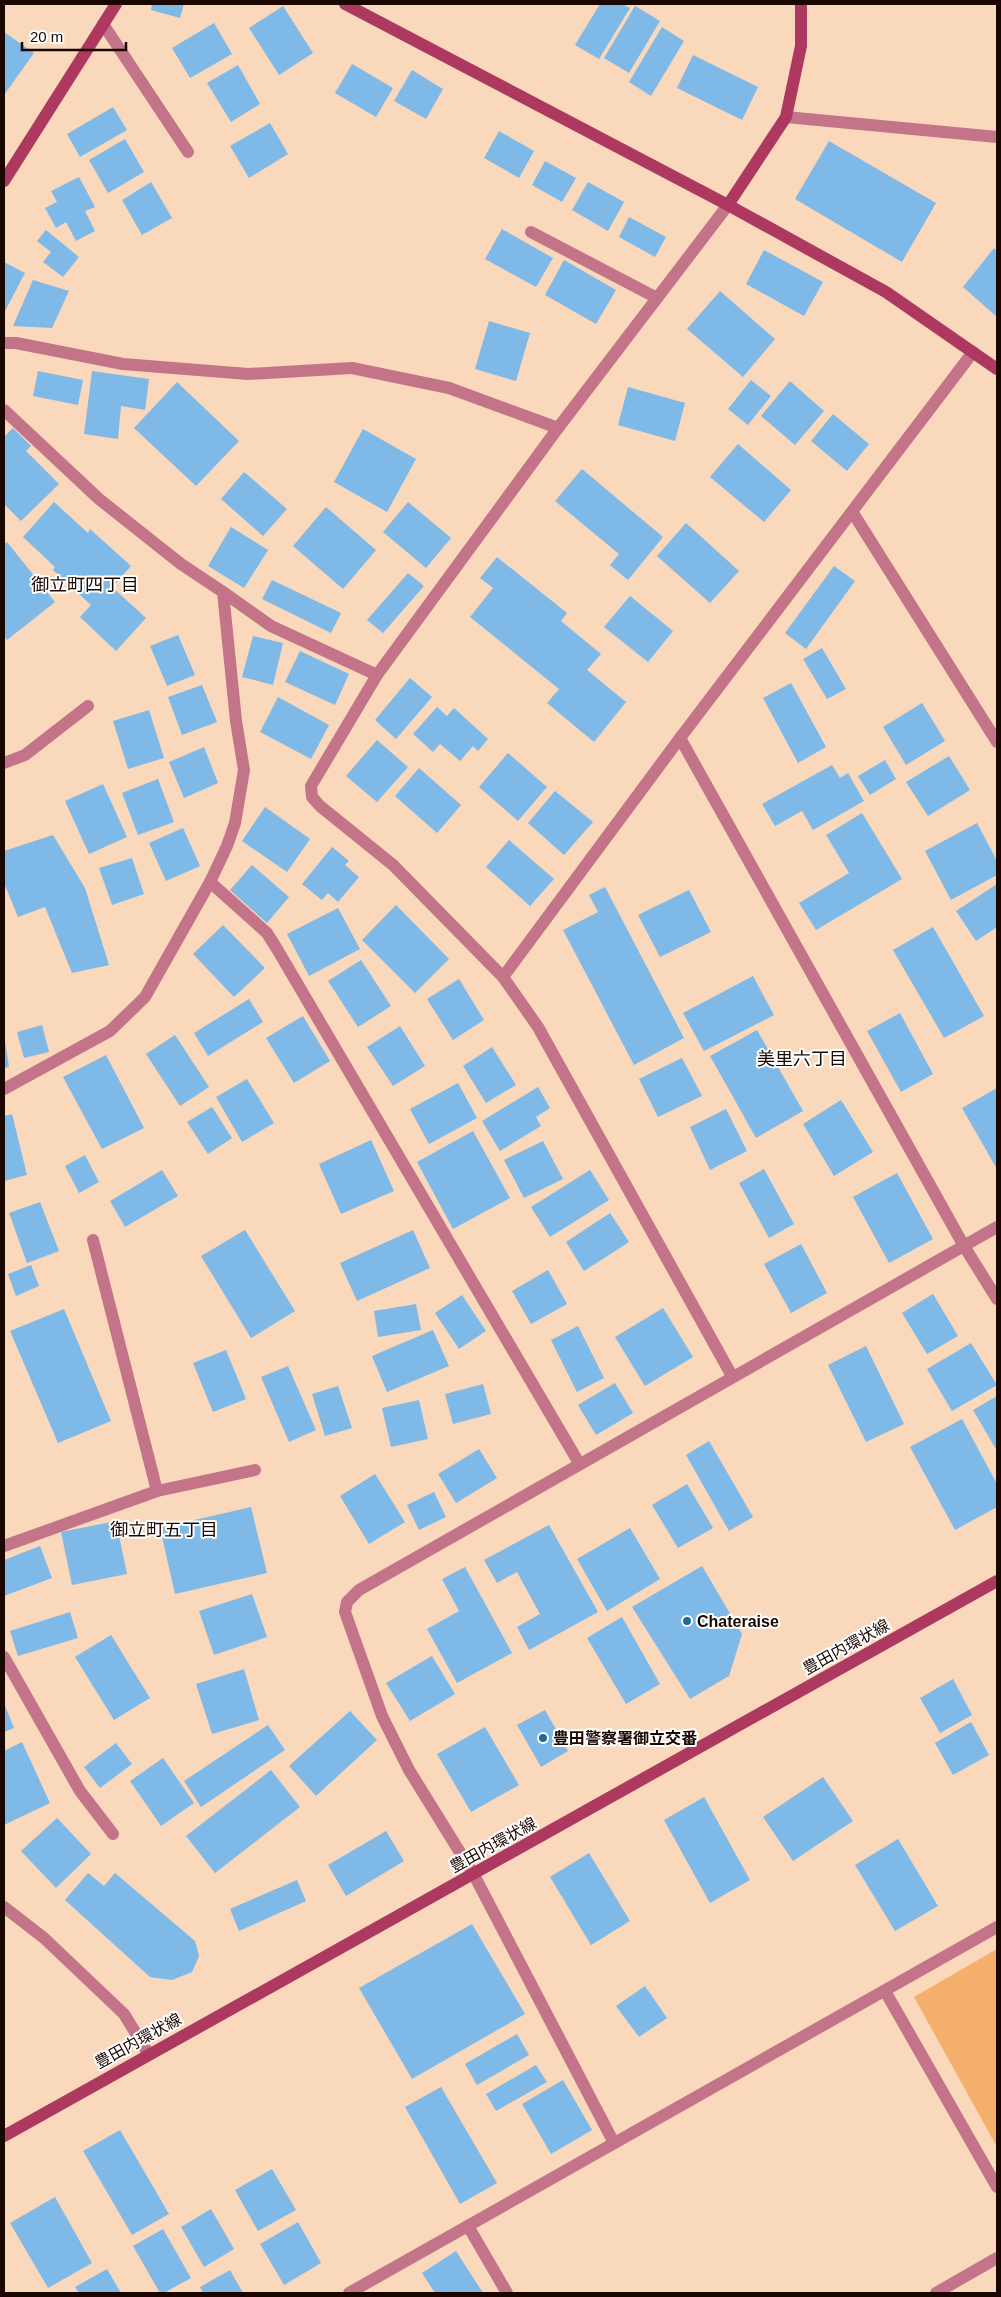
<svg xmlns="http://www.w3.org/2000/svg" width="1001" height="2297" font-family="Arial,'Noto Sans JP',sans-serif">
<rect width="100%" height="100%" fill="#fad8bb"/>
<path fill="#f5af6c" d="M997,1949V2147L914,1997Z"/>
<g fill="#7fb9e7">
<path d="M152,4H184L180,18L151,10Z"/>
<path d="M600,4H622L630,8L599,59L575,45Z"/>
<path d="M283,6L313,53L279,75L249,28Z"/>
<path d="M635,6L660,21L629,73L604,58Z"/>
<path d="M214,23L232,54L190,78L172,48Z"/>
<path d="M662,27L684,41L651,96L629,82Z"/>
<path d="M4,32L34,53L4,95Z"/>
<path d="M693,55L758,87L742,120L677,88Z"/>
<path d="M352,64L393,88L376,117L335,93Z"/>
<path d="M238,65L260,104L231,122L207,83Z"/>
<path d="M412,70L443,89L426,119L394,101Z"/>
<path d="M113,107L127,130L80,157L67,134Z"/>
<path d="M270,123L288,154L249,178L230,146Z"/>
<path d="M499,131L534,151L519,178L484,158Z"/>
<path d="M125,139L144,172L108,193L89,160Z"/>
<path d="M829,141L936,203L902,262L795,199Z"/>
<path d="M545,161L576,178L562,202L532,185Z"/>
<path d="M79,177L95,207L85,211L95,231L76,241L66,222L56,228L45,208L57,202L51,191Z"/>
<path d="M151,182L172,218L142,235L122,200Z"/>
<path d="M588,182L624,202L608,231L572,210Z"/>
<path d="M629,217L666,237L655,257L619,237Z"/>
<path d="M502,229L553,258L536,287L485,259Z"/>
<path d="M46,230L79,257L63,277L43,262L51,252L37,241Z"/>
<path d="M994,248L997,251V317L963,287Z"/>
<path d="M764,250L823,282L804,316L746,284Z"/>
<path d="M564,260L616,290L596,324L545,295Z"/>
<path d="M4,262L25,273L4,313Z"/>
<path d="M33,280L69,291L52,328L13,326Z"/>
<path d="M720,291L775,339L743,377L687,329Z"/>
<path d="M489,321L530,333L516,381L475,369Z"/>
<path d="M38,371L83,380L78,405L33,396Z"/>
<path d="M92,371L149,379L145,410L121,406L118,439L84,434Z"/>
<path d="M751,380L771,396L748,425L728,409Z"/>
<path d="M790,381L824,411L795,445L761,416Z"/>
<path d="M177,382L239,441L196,486L134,428Z"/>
<path d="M628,387L685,403L675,441L618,425Z"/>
<path d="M833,414L869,444L847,471L811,441Z"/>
<path d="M13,428L31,446L26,451L59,484L21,521L4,504V434L5,436Z"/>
<path d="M363,429L416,459L387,512L334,482Z"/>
<path d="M738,444L791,490L764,522L710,477Z"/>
<path d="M582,469L663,537L628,580L610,565L619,554L555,501Z"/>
<path d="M244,472L287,509L263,536L221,499Z"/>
<path d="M54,502L88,533L90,529L131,566L112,587L146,618L116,651L80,617L91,605L53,570L55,567L23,537Z"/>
<path d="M408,502L451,538L426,568L383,532Z"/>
<path d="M326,507L376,550L343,589L293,546Z"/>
<path d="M686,523L739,571L710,603L657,556Z"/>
<path d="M231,527L268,550L244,588L208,566Z"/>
<path d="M7,542L55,602L7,640L4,636V545Z"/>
<path d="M497,557L567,613L561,621L601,654L587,670L626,702L594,742L547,703L559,689L470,617L493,588L480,578Z"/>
<path d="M834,566L855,581L806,649L785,633Z"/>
<path d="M408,573L424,586L383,633L367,620Z"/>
<path d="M272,580L341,613L331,633L262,599Z"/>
<path d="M630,596L673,631L648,662L604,627Z"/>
<path d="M178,635L195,675L167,686L150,646Z"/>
<path d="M253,636L283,643L273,685L242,677Z"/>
<path d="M822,648L846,689L827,699L803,659Z"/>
<path d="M300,651L349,674L335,705L285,682Z"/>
<path d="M410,678L432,697L396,739L375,720Z"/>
<path d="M791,683L826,747L798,763L763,698Z"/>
<path d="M202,685L217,722L182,735L168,697Z"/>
<path d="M278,697L329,725L311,759L260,732Z"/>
<path d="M922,703L945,741L906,765L883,727Z"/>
<path d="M437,707L447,716L454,708L488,739L478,751L473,746L460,761L440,744L433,752L413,734Z"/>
<path d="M149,710L164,758L128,769L113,721Z"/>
<path d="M377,740L408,767L377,802L346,776Z"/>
<path d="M204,747L218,783L184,798L169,762Z"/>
<path d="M508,753L547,787L518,821L479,787Z"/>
<path d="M949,756L970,790L928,816L906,782Z"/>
<path d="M885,760L896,779L870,795L858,776Z"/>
<path d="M832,765L840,778L848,773L864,801L813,830L802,811L775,826L762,804Z"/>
<path d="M419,768L461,805L437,833L395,796Z"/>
<path d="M158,779L174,822L138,835L122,793Z"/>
<path d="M103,784L127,837L89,854L65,801Z"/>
<path d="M555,791L593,822L564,855L528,823Z"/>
<path d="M265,807L310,839L287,872L242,841Z"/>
<path d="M862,813L902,879L816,930L799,903L849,873L826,835Z"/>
<path d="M977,823L997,861V875L951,900L925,851Z"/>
<path d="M183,828L200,866L166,881L149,843Z"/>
<path d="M53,835L85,888L109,965L72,973L45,907L18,917L4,883V851Z"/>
<path d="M509,840L554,879L530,906L486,867Z"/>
<path d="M332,847L349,861L345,865L359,877L338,902L328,893L322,900L302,884Z"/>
<path d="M132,858L144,894L112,905L99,868Z"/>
<path d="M252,865L289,897L267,923L230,890Z"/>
<path d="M997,884V927L976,941L956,911Z"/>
<path d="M605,887L684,1038L634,1065L563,930L598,912L589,895Z"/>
<path d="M689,890L711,932L660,957L638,915Z"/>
<path d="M396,905L449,959L415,993L362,940Z"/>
<path d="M338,908L360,949L309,976L287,934Z"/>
<path d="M223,925L265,968L234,997L193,954Z"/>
<path d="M933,927L984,1016L944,1038L893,950Z"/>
<path d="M361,960L391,1006L358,1027L328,981Z"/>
<path d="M753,976L774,1015L704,1051L683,1013Z"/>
<path d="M459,979L484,1020L453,1040L427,999Z"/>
<path d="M249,999L263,1022L208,1056L194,1033Z"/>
<path d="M900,1013L933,1074L901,1092L867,1031Z"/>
<path d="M303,1016L330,1061L294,1083L266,1038Z"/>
<path d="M42,1025L49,1052L24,1058L17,1032Z"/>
<path d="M400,1026L425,1066L393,1086L367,1047Z"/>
<path d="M757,1030L803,1111L756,1138L710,1056Z"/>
<path d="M4,1035L9,1067L4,1068Z"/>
<path d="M175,1035L209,1087L180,1106L146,1054Z"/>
<path d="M492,1047L516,1085L486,1103L463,1066Z"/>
<path d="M106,1055L144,1128L102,1149L63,1077Z"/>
<path d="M682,1058L702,1096L658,1117L639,1079Z"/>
<path d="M247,1079L274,1123L242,1142L216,1097Z"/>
<path d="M458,1083L477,1118L429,1144L410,1109Z"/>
<path d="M538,1087L550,1108L536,1117L541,1126L500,1151L482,1121Z"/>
<path d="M997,1088V1169L962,1108Z"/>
<path d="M841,1100L873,1152L834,1176L803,1124Z"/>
<path d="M212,1107L232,1138L208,1154L187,1122Z"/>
<path d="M726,1109L747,1151L710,1170L690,1127Z"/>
<path d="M12,1114L27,1175L4,1181V1116Z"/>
<path d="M473,1131L510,1198L453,1229L417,1162Z"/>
<path d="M371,1140L394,1191L341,1214L319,1164Z"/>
<path d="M543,1141L563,1179L524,1198L504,1160Z"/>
<path d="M85,1155L99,1182L79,1193L65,1166Z"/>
<path d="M764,1169L794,1224L769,1238L739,1183Z"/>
<path d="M162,1170L178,1196L125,1227L110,1201Z"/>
<path d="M590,1170L609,1200L550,1237L531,1207Z"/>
<path d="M897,1173L933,1239L889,1263L853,1197Z"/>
<path d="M40,1202L59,1251L27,1263L9,1213Z"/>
<path d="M610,1213L629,1242L584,1271L566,1242Z"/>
<path d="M245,1230L295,1311L251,1338L201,1256Z"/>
<path d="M413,1230L430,1268L357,1301L340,1263Z"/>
<path d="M801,1244L827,1293L791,1313L764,1264Z"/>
<path d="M31,1265L39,1286L16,1296L8,1274Z"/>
<path d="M548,1270L567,1304L531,1324L512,1291Z"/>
<path d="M933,1294L958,1336L927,1354L902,1313Z"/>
<path d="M462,1295L486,1331L459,1349L435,1313Z"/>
<path d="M416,1304L421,1330L378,1337L374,1311Z"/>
<path d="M663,1308L693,1357L645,1386L615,1337Z"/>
<path d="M64,1309L111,1421L58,1443L10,1331Z"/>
<path d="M578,1326L604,1378L577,1392L551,1340Z"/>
<path d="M433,1330L449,1366L387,1392L372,1356Z"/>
<path d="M971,1343L997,1385L952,1411L927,1369Z"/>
<path d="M866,1346L904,1424L866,1442L828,1365Z"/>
<path d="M226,1350L246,1399L213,1412L193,1363Z"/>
<path d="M288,1366L316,1430L289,1442L261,1377Z"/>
<path d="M615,1383L633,1413L596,1435L578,1405Z"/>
<path d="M483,1384L491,1414L453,1424L445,1394Z"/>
<path d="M338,1386L352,1428L325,1436L312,1394Z"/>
<path d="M997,1396V1451L973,1410Z"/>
<path d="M419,1400L428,1439L391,1447L382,1408Z"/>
<path d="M962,1419L997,1484V1507L955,1530L910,1447Z"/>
<path d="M709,1441L753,1517L729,1531L686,1455Z"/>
<path d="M479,1449L497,1478L456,1503L438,1474Z"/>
<path d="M375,1474L405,1522L369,1544L340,1496Z"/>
<path d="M687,1484L713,1528L678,1548L652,1505Z"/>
<path d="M434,1492L446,1517L419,1530L407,1505Z"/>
<path d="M251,1507L267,1573L175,1594L160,1528Z"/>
<path d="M116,1521L127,1574L72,1585L61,1532Z"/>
<path d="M549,1525L598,1612L529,1650L517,1627L540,1614L517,1572L497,1583L484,1560Z"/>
<path d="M630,1528L660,1579L607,1611L577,1559Z"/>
<path d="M40,1546L52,1578L4,1596V1560Z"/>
<path d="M702,1566L742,1634L729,1676L690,1699L632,1607Z"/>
<path d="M465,1567L512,1653L457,1683L427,1629L459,1611L442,1579Z"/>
<path d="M252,1594L267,1637L214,1655L199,1611Z"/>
<path d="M70,1612L78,1638L18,1656L10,1631Z"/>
<path d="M622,1617L660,1684L626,1704L587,1638Z"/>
<path d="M111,1635L150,1698L114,1720L75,1657Z"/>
<path d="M432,1656L455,1694L410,1721L386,1683Z"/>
<path d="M244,1669L259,1720L212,1734L196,1684Z"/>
<path d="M953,1679L972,1715L940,1733L920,1698Z"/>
<path d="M4,1703L14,1728L4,1732Z"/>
<path d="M545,1710L568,1751L541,1767L517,1725Z"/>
<path d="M350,1711L377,1740L316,1796L289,1766Z"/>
<path d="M971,1722L989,1755L953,1775L935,1743Z"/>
<path d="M268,1725L285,1750L201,1807L184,1781Z"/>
<path d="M485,1727L519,1785L471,1812L437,1754Z"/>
<path d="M22,1742L50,1803L4,1825V1751Z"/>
<path d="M116,1743L132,1764L100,1788L84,1767Z"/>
<path d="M163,1758L194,1803L161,1826L130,1781Z"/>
<path d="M271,1770L300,1807L215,1873L186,1836Z"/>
<path d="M823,1777L853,1821L793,1861L763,1817Z"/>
<path d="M704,1797L750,1880L710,1903L664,1820Z"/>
<path d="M57,1818L91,1854L56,1888L21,1851Z"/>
<path d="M386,1831L404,1861L346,1896L328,1865Z"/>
<path d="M898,1839L938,1906L895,1931L855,1865Z"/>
<path d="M589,1853L630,1921L591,1945L550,1877Z"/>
<path d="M88,1873L104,1886L115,1873L195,1941L199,1956L192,1972L172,1980L150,1977L65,1900Z"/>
<path d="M297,1880L306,1901L239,1931L230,1909Z"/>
<path d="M472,1924L525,2014L412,2079L359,1988Z"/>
<path d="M645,1986L667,2018L639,2037L616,2006Z"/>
<path d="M517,2034L529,2055L477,2085L465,2064Z"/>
<path d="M536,2065L547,2082L496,2111L486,2094Z"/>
<path d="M563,2080L592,2130L551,2154L522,2104Z"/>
<path d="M441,2087L497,2183L460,2204L405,2107Z"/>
<path d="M120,2130L169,2214L132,2235L83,2151Z"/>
<path d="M272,2169L296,2210L258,2231L235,2190Z"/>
<path d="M55,2197L92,2263L48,2288L10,2223Z"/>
<path d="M211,2209L234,2249L204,2267L181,2227Z"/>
<path d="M298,2222L321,2263L284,2285L260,2244Z"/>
<path d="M163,2229L191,2278L164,2293H160L133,2246Z"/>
<path d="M456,2251L483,2293H435L422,2273Z"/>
<path d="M107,2269L121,2293H79L75,2287Z"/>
<path d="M230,2270L243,2293H203L200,2287Z"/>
</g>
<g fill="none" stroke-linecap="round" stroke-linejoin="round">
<g stroke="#c37489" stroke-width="12">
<path d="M103,24L188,152"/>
<path d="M786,117L997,137"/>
<path d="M728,205L558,428L377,675L311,786L312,797L320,806L393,865L503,977L538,1027L732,1376"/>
<path d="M531,232L657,298"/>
<path d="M4,343H16L123,364L248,374L352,368L449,388L558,428"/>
<path d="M4,410L99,499L181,564L223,592L236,721L244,770L235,823L227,846L210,882L145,997L110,1031L4,1089"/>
<path d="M853,513L997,742"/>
<path d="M223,592L271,626L377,675"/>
<path d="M680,738L964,1246L997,1299"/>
<path d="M4,763L25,755L88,706"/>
<path d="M210,882L267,933L277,949L579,1463"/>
<path d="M503,977L680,738L973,352"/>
<path d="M93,1240L157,1491"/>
<path d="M4,1546L157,1491L255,1470"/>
<path d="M4,1657L80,1791L113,1834"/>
<path d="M4,1907L44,1938L124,2014L148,2053"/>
<path d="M885,1991L997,2187"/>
<path d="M614,2143L474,1875L409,1770L382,1716L345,1612L347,1602L359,1590L997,1227"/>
<path d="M468,2226L507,2293"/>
<path d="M349,2293L997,1927"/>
<path d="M936,2293L997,2258"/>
</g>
<g stroke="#ad3860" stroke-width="12">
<path d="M345,4L728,205L886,292L997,369"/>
<path d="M4,181L116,4"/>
<path d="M728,205L786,117L801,46V4"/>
<path d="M4,2136L997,1581"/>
</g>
</g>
<g fill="#1c699c" stroke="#fff" stroke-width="2">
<circle cx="687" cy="1621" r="5"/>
<circle cx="543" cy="1738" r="5"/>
</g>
<g text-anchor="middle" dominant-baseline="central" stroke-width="4" stroke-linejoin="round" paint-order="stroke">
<g font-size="16" font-weight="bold" fill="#1a0700" stroke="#fff" text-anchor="start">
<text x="697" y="1621">Chateraise</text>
<text x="553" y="1738">豊田警察署御立交番</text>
</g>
<g font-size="16" fill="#1a0700" stroke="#fff">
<text transform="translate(846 1647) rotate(-29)">豊田内環状線</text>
<text transform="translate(493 1845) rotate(-29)">豊田内環状線</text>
<text transform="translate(138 2041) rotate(-29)">豊田内環状線</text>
</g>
<g font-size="18" fill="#1a0700" stroke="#fff">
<text x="85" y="585">御立町四丁目</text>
<text x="802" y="1059">美里六丁目</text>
<text x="164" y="1530">御立町五丁目</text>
</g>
</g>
<rect width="1001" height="2297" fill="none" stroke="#1a0700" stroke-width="10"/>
<path d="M22 42v8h104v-8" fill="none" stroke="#1a0700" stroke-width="2.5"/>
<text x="30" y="42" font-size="15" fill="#1a0700" stroke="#ffffff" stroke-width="4" paint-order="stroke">20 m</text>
</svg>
